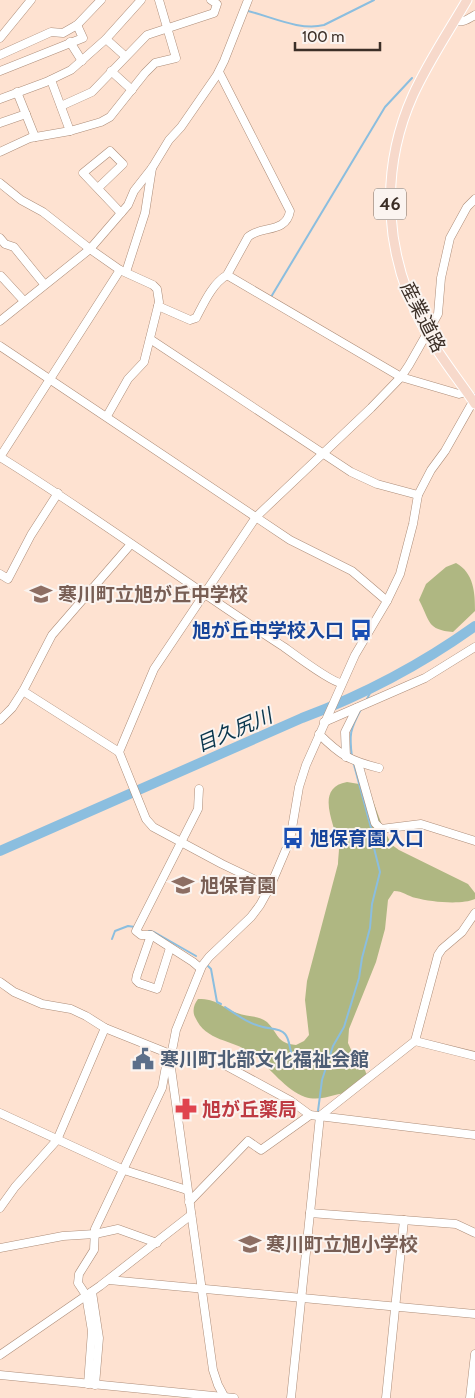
<svg xmlns="http://www.w3.org/2000/svg" width="475" height="1398" font-family="Cabin,'Noto Sans JP',sans-serif">
<rect width="100%" height="100%" fill="#fee2d1"/>
<g fill="#afb782">
<path d="M456,563C474,573 475,593 475,611L453,632C427,630 430,621 419,600L426,584L446,567Z"/>
<path d="M347,782L359,784L369,790L383,828L392,845L399,850L468,884L475,893V899C462,905 431,902 416,898C407,896 403,891 394,891L388,900L385,929L376,962L349,1029L348,1043L354,1056L364,1067L368,1079C355,1093 353,1091 335,1095C325,1098 315,1100 305,1097C285,1090 268,1065 251,1053C232,1039 206,1042 195,1017C192,1011 194,1004 198,999C218,999 220,1007 237,1013C247,1017 258,1015 267,1022C279,1034 276,1043 296,1045L304,1041L309,1035L305,1000L307,981L338,864C338,858 339,853 339,848C336,826 313,788 347,782Z"/>
</g>
<g fill="none" stroke-linecap="round" stroke-linejoin="round">
<g stroke="#8bbedf" stroke-width="2">
<path d="M248,11C272,17 300,31 324,25L374,0"/>
<path d="M271,297L385,107L412,78"/>
<path d="M366,701L373,687"/>
<path d="M352,757C349,734 350,730 361,709"/>
<path d="M149,931L154,932L196,956"/>
<path d="M112,939L115,931L128,926L135,927"/>
<path d="M208,966L211,969L217,1002L221,1004"/>
<path d="M225,1007C237,1015 249,1024 263,1027C270,1029 280,1028 285,1034C292,1042 287,1054 298,1061L307,1063L311,1058L318,1057"/>
<path d="M318,1111L322,1080L333,1046L344,1027L359,978L362,958L370,928L372,904L380,872L371,836V828L353,761"/>
</g>
<path stroke="#8bbedf" stroke-width="10" d="M0,851L302,718C363,695 422,664 475,626"/>
<g stroke="#ad8d79" stroke-width="9">
<g id="minor">
<path d="M455,21C463,23 468,19 475,15"/>
<path d="M0,38L31,0"/>
<path d="M106,39L125,56"/>
<path d="M70,42L82,61"/>
<path d="M0,55L51,32L63,33L77,25L101,0"/>
<path d="M0,71L83,38L77,25"/>
<path d="M111,71L132,90"/>
<path d="M51,80L70,131L101,122L110,117L145,73L155,63L176,58L159,0"/>
<path d="M17,92L35,137"/>
<path d="M0,99L46,82L71,70L106,39L141,0"/>
<path d="M61,106L92,92L147,35L214,13L217,4L211,0"/>
<path d="M0,123L26,114"/>
<path d="M0,152L30,138L70,131"/>
<path d="M0,183L21,200L43,212L90,249L120,270L153,285L157,289L159,302L144,362L128,379L107,416"/>
<path d="M98,188L123,164L110,151L83,173L121,213"/>
<path d="M0,238L5,244L14,247L44,284"/>
<path d="M126,272L145,213L152,168"/>
<path d="M227,275L401,377L459,394L466,392"/>
<path d="M0,277L1,276L24,301"/>
<path d="M158,306L190,320L196,318C204,303 212,284 227,275L248,237C261,225 286,234 290,211L219,72"/>
<path d="M0,321L90,249L128,205L134,191L152,168L169,140L181,127L217,75L224,61L248,0"/>
<path d="M150,339L351,472L377,484L418,495"/>
<path d="M0,346L290,540L352,571L387,601"/>
<path d="M0,457C97,517 188,585 284,647C295,655 331,682 341,683"/>
<path d="M0,457L120,270"/>
<path d="M0,574L8,579L31,535L58,493"/>
<path d="M23,691L119,752L146,819L153,827L222,864L270,887"/>
<path d="M0,720L12,708L23,691L52,635L131,544"/>
<path d="M324,722L425,678L475,647"/>
<path d="M319,734C340,755 350,761 379,768"/>
<path d="M119,752L154,669L256,517L371,408L401,377L409,365L438,314L441,278L450,238L467,207L475,199"/>
<path d="M346,757L345,732L357,708"/>
<path d="M358,763L375,823L381,829L421,824L475,841"/>
<path d="M199,789L198,809L136,931L141,935H151L193,962L200,968"/>
<path d="M151,935L137,975L136,980L139,983L157,989L170,948"/>
<path d="M0,982L14,992L42,1004L71,1009L86,1016L105,1028L170,1054L210,1057L291,1101L310,1115L475,1135"/>
<path d="M415,1041L475,1056"/>
<path d="M0,1113L124,1170L187,1190"/>
<path d="M189,1202L248,1141L261,1150L310,1115"/>
<path d="M0,1208L15,1187L57,1140L105,1028"/>
<path d="M310,1213L456,1224L475,1233"/>
<path d="M0,1248L63,1236L95,1234L118,1229L157,1243"/>
<path d="M109,1280L475,1314"/>
<path d="M92,1292L99,1338L95,1385"/>
<path d="M0,1355L100,1286L191,1215"/>
<path d="M0,1375L234,1398"/>
<path d="M88,1384L92,1331L86,1295L78,1283L79,1274L94,1250L95,1229L162,1088L166,1066L169,1063"/>
<path d="M225,1398L218,1385L213,1370L170,1061L176,1030L202,966L209,957L251,917L260,905L270,887L290,840L299,787L306,765L355,655L387,601L400,574L413,524L418,495L431,470L445,451L475,398"/>
<path d="M291,1398L320,1116L415,1041L438,955L442,949L462,932L475,913"/>
<path d="M386,1398L404,1220"/>
<path d="M470,1398L475,1354"/>
</g>
</g>
<g stroke="#fff" stroke-width="11">
<path id="major" d="M467,0C449,31 428,62 413,95C378,173 385,259 426,332C440,357 459,380 475,404"/>
</g>
<use href="#minor" stroke="#fff" stroke-width="8"/>
<use href="#major" stroke="#f7d9cb" stroke-width="9"/>
</g>
<defs>
<g id="school-bare" transform="scale(1.725)"><path d="M0-5L7-2L0 1L-7-2ZM-4 1L0 2.5L4 1V4Q0 6-4 4Z" fill="#8d6e63" stroke="#fbf4f0" stroke-width="2.5" paint-order="stroke"/></g>
<g id="bus-bare" transform="scale(1.725)"><path d="M-5-6H5V4H4V6H2V4H-2V6H-4V4H-5ZM-3.5-4V0h7V-4ZM-3.5 1.2v1.5H-2V1.2ZM2 1.2v1.5H3.5V1.2Z" fill="#1a4fb4" stroke="#fbf4f0" stroke-width="2.5" paint-order="stroke"/></g>
<g id="civic-bare" transform="scale(1.725)"><path d="M-.6-6.5H3V-4.5H.6V-3L4-1V1h2V6H-6V1h2V-1L-.6-3ZM-1.2 2.5V6h2.4V2.5Z" fill="#5c6f8a" stroke="#fbf4f0" stroke-width="2.5" paint-order="stroke"/></g>
<g id="pharmacy-bare" transform="scale(1.725)"><path d="M-2-6h4v4h4v4h-4v4h-4v-4h-4v-4h4Z" fill="#e0444e" stroke="#fbf4f0" stroke-width="2.5" paint-order="stroke"/></g>
</defs>
<g fill-rule="evenodd">
<use href="#school-bare" x="41" y="594"/>
<use href="#bus-bare" x="361" y="630"/>
<use href="#bus-bare" x="293" y="838"/>
<use href="#school-bare" x="183" y="885"/>
<use href="#civic-bare" x="143" y="1059"/>
<use href="#pharmacy-bare" x="186" y="1109"/>
<use href="#school-bare" x="250" y="1244"/>
</g>
<g text-anchor="middle" dominant-baseline="central" stroke-width="4" stroke-linejoin="round" paint-order="stroke">
<rect fill="#fbf4f0" stroke="#756a63" stroke-width="1" x="374" y="188.5" width="32" height="31" rx="4"/>
<g font-size="18" font-weight="bold" fill="#3c2f27">
<text x="390" y="204">46</text>
</g>
<g font-size="19" fill="#3c2f27" stroke="#fbf4f0">
<text transform="translate(423 317) rotate(63)">産業道路</text>
</g>
<g font-size="19" font-weight="bold" fill="#785e54" stroke="#fbf4f0" text-anchor="start">
<text x="58" y="594">寒川町立旭が丘中学校</text>
<text x="200" y="885">旭保育園</text>
<text x="266" y="1244">寒川町立旭小学校</text>
</g>
<g font-size="19" font-weight="bold" fill="#164399" stroke="#fbf4f0" text-anchor="end">
<text x="344" y="630">旭が丘中学校入口</text>
<text x="310" y="838" text-anchor="start">旭保育園入口</text>
</g>
<g font-size="19" font-weight="bold" fill="#4e5e75" stroke="#fbf4f0" text-anchor="start">
<text x="160" y="1059">寒川町北部文化福祉会館</text>
</g>
<g font-size="19" font-weight="bold" fill="#be3a42" stroke="#fbf4f0" text-anchor="start">
<text x="202" y="1109">旭が丘薬局</text>
</g>
<g font-size="20" font-style="italic" fill="#0a364d" stroke="#fbf4f0">
<text transform="translate(234 730) rotate(-23)">目久尻川</text>
</g>
</g>
<path d="M295 42v8h85v-8" fill="none" stroke="#3c2f27" stroke-width="2.5"/>
<text x="302" y="42" font-size="15" fill="#3c2f27" stroke="#fbf4f0" stroke-width="4" paint-order="stroke">100 m</text>
</svg>
